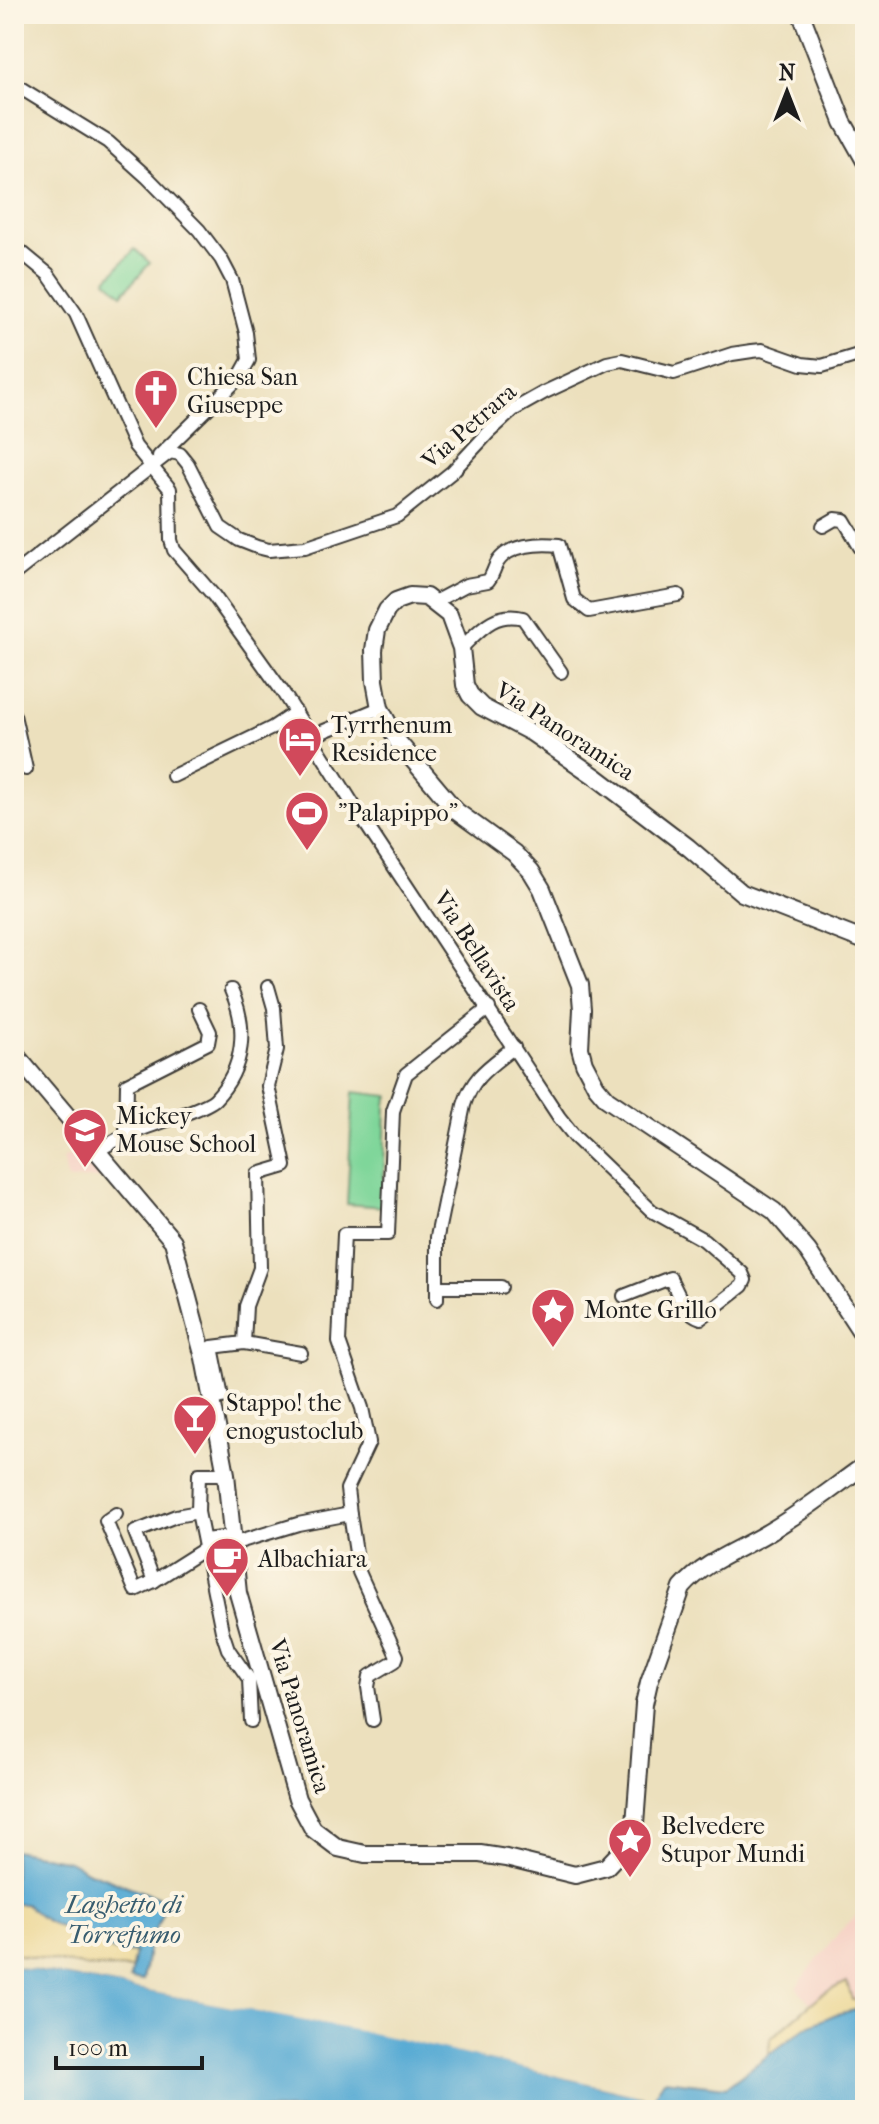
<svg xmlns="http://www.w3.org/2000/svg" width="879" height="2124" font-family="'IM FELL French Canon',serif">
<rect width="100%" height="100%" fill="#fcf5e5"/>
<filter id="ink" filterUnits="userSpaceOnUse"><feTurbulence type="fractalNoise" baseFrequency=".0125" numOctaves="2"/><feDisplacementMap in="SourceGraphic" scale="16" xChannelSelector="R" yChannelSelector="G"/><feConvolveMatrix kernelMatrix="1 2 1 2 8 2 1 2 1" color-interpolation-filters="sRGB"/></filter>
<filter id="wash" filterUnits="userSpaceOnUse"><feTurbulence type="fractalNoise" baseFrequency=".006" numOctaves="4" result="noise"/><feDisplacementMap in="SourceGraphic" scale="32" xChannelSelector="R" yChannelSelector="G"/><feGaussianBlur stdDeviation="1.8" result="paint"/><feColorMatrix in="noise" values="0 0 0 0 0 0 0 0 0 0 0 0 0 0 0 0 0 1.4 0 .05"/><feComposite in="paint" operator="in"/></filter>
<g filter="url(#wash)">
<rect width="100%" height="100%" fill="#ece0bd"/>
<g fill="#f6d1c5">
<path d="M85,1148L113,1178L68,1180L62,1159Z"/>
<path d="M860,1912L865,1915V2004L817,2011L796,1987L840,1931Z"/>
</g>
<g fill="#7fd69a" stroke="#4e795b" stroke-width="2">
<path d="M135,249L150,263L122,294L106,280Z"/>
<path d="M353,1092L389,1096L386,1104L383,1207L347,1204Z"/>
</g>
<g fill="#eeda9e" stroke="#857b5d" stroke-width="2">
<path d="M14,1904H27L65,1930L99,1938C108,1953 119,1953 135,1952L132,1969L88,1967L14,1954Z"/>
<path d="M847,1982L852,2000L865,1998V2008C822,2017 804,2029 769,2055L770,2039L822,1994Z"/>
</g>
<g fill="#59abd4" stroke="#3a6478" stroke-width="2">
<path d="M14,1850L69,1861L87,1871L162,1899L165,1907L149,1943L143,1981L130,1979L135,1952C119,1953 108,1953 99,1938C74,1932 43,1926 27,1904H14Z"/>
<path d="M14,1966L385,2035L652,2098L664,2080L726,2087L806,2027L836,2014L865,2008V2110H14Z"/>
</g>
<path fill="#ece0bd" d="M14,1962L386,2032L651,2093L654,2088L659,2087L652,2098L385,2036L14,1966Z"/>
</g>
<g filter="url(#ink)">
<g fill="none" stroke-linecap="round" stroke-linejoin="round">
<g stroke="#3b3934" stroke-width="16">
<g id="street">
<path d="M14,84L108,142L147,177L199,230L221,259L232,280L246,333L249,360L239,378L159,456"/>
<path d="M14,246L48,274L76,314L135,446L170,489L171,540L174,550L214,596L282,691L356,809L559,1117L575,1137L652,1211L704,1240L742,1273L745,1280L742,1286L701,1318C684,1313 678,1293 670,1278L624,1296"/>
<path d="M823,526L835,519L844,520L860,547L865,546"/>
<path d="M14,574L170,452L180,454L188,464L220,527L239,540L257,547L269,550L305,547L397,516L452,472L489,432L513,410L545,392L607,363L622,360L674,373L732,354L752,351L762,350L802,364L822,366L865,353"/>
<path d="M434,602L466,585L488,581C493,575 493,570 497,563C508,544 540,543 559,545L574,599L589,611L678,595"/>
<path d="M461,648C480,630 494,611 523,618L561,672"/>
<path d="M14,715L26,769"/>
<path d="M312,736L380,708"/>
<path d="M173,776L272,728L296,712"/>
<path d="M126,1135L127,1084L208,1043L210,1032L199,1009"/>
<path d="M95,1152C106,1146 117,1139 128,1134C145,1127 205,1109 215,1099C245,1068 248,1027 231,990"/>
<path d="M437,1287H501"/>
<path d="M437,1299V1237L464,1105C473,1075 491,1066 514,1047"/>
<path d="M244,1343L301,1353"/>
<path d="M211,1400L222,1397L212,1347L244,1343L246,1306L260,1268L258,1174L285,1166L268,1086L277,1049L274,1008L268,987"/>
<path d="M226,1474H199L198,1512L222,1631L228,1649L249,1679L251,1721"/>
<path d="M116,1514L106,1521L135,1590L154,1581L206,1548"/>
<path d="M204,1540L231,1537"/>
<path d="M232,1544L298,1524L350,1514"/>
<path d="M154,1581L135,1532L176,1516L198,1512"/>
<path d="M373,1720L368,1687L370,1676L395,1661L397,1656L359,1572L350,1514L347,1489L369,1442L362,1408L339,1342L344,1234H388L393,1111L406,1074L489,1008"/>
</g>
</g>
<g stroke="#3b3934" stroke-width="20">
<g id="secondary">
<path d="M801,14L843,122L865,161"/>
<path d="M865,941L742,893L688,847L596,777L532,733L482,707L470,695L465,685L461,648L449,615L426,597L410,596L396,601L387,610L377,630L374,650L375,681L380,708L398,742L456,811L514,853L531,871L542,889L580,985L582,1009L580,1048L584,1063L596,1086L607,1099L774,1211L808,1251L865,1338"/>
<path d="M14,1053L173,1241L204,1358L226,1474L238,1593L297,1799L313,1829L338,1848L365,1854H480L506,1858L575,1875L606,1867L626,1846L635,1824L644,1704L649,1682L682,1588C706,1560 742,1549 772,1530C804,1511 834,1487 865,1465"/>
</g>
</g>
<use href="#street" stroke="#fff" stroke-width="12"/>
<use href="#secondary" stroke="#fff" stroke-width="16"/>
</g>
</g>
<defs>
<g id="church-pin" transform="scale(2.3)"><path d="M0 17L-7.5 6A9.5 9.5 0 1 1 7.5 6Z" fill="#d1495b" stroke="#fcf5e5"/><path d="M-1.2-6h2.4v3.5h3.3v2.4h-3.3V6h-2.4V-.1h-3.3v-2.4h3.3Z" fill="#fff"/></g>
<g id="hotel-pin" transform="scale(2.3)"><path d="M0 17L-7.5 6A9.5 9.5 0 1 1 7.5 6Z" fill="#d1495b" stroke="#fcf5e5"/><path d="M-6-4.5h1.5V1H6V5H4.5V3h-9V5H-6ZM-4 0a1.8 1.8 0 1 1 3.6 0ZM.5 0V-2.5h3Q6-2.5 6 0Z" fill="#fff"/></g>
<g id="stadium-pin" transform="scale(2.3)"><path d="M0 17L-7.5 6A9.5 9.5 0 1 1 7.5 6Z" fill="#d1495b" stroke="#fcf5e5"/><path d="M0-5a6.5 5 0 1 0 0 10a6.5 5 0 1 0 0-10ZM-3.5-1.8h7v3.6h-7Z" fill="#fff"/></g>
<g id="school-pin" transform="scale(2.3)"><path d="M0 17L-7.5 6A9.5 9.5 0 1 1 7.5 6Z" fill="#d1495b" stroke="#fcf5e5"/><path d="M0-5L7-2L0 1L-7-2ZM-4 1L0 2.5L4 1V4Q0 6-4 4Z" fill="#fff"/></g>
<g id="sight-pin" transform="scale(2.3)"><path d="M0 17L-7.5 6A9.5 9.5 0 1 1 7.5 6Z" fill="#d1495b" stroke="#fcf5e5"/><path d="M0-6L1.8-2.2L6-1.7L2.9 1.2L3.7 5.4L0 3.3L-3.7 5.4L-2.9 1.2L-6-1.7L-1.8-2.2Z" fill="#fff"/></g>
<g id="bar-pin" transform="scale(2.3)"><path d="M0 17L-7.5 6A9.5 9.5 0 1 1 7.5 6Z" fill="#d1495b" stroke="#fcf5e5"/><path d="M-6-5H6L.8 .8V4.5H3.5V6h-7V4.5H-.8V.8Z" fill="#fff"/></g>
<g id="cafe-pin" transform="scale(2.3)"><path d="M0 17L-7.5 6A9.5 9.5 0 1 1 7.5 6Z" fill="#d1495b" stroke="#fcf5e5"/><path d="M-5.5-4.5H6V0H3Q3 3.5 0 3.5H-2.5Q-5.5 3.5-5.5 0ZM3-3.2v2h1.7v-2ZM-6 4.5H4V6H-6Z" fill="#fff"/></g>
</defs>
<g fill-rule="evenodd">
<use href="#church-pin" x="156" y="391"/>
<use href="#hotel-pin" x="300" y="739"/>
<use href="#stadium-pin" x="307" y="813"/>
<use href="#school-pin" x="85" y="1130"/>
<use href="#sight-pin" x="553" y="1310"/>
<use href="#bar-pin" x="195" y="1417"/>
<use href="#cafe-pin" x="227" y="1559"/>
<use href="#sight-pin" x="630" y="1840"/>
</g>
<g text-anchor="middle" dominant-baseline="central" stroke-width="8" stroke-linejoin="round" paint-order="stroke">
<g font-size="24" fill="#1c1c1c" stroke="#fcf5e5" text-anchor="start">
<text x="187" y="377">Chiesa San<tspan x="187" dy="28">Giuseppe</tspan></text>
<text x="331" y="725">Tyrrhenum<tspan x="331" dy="28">Residence</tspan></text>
<text x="338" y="813">"Palapippo"</text>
<text x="116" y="1116">Mickey<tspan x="116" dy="28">Mouse School</tspan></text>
<text x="584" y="1310">Monte Grillo</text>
<text x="226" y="1403">Stappo! the<tspan x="226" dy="28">enogustoclub</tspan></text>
<text x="258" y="1559">Albachiara</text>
<text x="661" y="1826">Belvedere<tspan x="661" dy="28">Stupor Mundi</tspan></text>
</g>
<g font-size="24" fill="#1c1c1c" stroke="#fcf5e5">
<text transform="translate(469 426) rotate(-41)">Via Petrara</text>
<text transform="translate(565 731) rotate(33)">Via Panoramica</text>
<text transform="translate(477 951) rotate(57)">Via Bellavista</text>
<text transform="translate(300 1716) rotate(73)">Via Panoramica</text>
</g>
<g font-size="26" font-style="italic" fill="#375c6f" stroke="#fcf5e5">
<text x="124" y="1904">Laghetto di<tspan x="124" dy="30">Torrefumo</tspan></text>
</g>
</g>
<rect width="879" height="2124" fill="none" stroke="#fcf5e5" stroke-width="48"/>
<g transform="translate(787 92)" stroke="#fcf5e5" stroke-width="6" paint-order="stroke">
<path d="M0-6L14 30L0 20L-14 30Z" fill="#1c1c1c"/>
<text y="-12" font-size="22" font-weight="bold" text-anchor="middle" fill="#1c1c1c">N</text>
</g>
<path d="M56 2056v12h146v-12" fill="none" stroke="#1c1c1c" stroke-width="4"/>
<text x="68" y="2056" font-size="24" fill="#1c1c1c" stroke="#fcf5e5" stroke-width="6" paint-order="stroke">100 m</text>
</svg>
